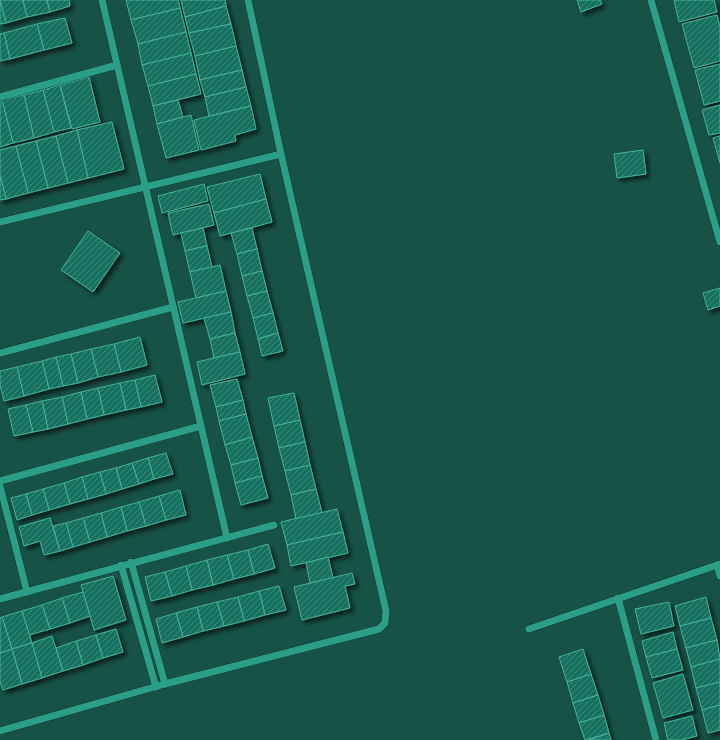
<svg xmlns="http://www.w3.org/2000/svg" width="720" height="740" font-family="Roboto,sans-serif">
<defs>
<pattern id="building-hatch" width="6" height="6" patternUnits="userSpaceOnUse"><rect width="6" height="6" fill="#156f5e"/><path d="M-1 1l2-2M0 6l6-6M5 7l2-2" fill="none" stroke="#3f8a7b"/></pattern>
<filter id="shadow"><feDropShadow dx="3.5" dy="3.5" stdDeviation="2" flood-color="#0009"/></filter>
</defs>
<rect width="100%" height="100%" fill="#175246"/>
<g fill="url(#building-hatch)" stroke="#45b39b" filter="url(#shadow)">
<path d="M0,0H23L27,17L6,23Z"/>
<path d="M0,0L6,23L0,24Z"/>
<path d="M23,0H47L50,12L27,17Z"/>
<path d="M47,0H69L70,6L50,12Z"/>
<path d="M126,0H178L180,8L131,20Z"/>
<path d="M181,0H225L226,6L185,17Z"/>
<path d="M577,0H600L602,4L581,12Z"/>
<path d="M674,0H714L717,12L679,22Z"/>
<path d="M226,6L231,24L189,33L185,17Z"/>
<path d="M180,8L186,32L138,44L131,20Z"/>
<path d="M717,15L720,27V61L694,68L682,24Z"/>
<path d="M65,18L72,43L44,50L37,24Z"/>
<path d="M37,24L44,50L10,59L4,33Z"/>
<path d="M231,24L236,46L195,56L189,33Z"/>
<path d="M186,32L191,53L142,65L138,44Z"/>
<path d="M4,33L10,59L0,61V34Z"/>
<path d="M236,46L242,70L200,80L195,56Z"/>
<path d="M191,53L196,74L148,86L142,65Z"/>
<path d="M720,64V101L704,105L695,70Z"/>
<path d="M242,70L246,87L205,97L200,80Z"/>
<path d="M196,74L201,94L153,106L148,86Z"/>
<path d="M89,77L100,122L72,129L60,85Z"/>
<path d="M60,85L71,128L54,132L43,90Z"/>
<path d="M246,87L251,106L209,116L205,97Z"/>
<path d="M43,90L54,132L34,138L24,95Z"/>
<path d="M24,95L34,138L13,143L2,100Z"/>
<path d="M2,100L13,143L0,147V101Z"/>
<path d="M178,100L183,117L157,124L153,106Z"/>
<path d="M720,105V133L709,135L702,110Z"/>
<path d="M251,106L256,129L235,135L236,141L201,150L194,120Z"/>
<path d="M191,115L199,150L166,158L157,124Z"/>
<path d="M112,122L124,169L88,178L77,130Z"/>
<path d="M77,130L88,178L68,183L56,136Z"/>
<path d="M56,136L68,183L48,188L36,141Z"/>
<path d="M720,136V163L713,138Z"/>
<path d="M36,141L48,188L28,193L16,146Z"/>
<path d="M16,146L28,193L6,199L0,175V150Z"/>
<path d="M643,150L646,174L617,178L614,154Z"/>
<path d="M260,174L266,199L214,213L207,187Z"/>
<path d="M0,175L6,199L0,200Z"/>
<path d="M204,184L208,201L162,213L158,196Z"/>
<path d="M266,199L272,222L220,236L214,213Z"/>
<path d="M209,204L214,225L173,235L168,213Z"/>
<path d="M203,228L207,246L185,251L181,233Z"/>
<path d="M252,228L257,249L237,254L231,233Z"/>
<path d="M88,231L120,253L93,292L61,270Z"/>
<path d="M207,246L212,267L190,272L185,251Z"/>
<path d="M257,249L262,271L242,276L237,254Z"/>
<path d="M220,265L226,291L196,298L190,272Z"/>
<path d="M262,271L267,291L247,296L242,276Z"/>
<path d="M720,288V306L708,310L703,293Z"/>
<path d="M226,291L231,312L183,323L178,302Z"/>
<path d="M267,291L273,313L253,318L247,296Z"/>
<path d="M231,312L235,333L210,339L204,318Z"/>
<path d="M273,313L278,333L258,339L253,318Z"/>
<path d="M235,333L240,352L214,358L210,339Z"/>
<path d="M278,333L283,351L262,356L258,339Z"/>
<path d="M140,337L147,365L121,372L114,344Z"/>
<path d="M114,344L121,372L98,377L91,349Z"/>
<path d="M91,349L98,377L78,383L71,354Z"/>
<path d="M240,352L245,374L202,385L197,362Z"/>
<path d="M71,354L78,383L63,386L56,357Z"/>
<path d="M56,357L63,386L49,389L42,361Z"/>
<path d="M42,361L49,389L24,396L17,367Z"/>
<path d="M17,367L24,396L4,401L0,385V371Z"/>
<path d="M155,375L162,402L141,407L135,380Z"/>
<path d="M237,379L243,400L216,407L210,385Z"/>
<path d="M135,380L141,407L126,410L120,383Z"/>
<path d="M120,383L126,410L104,415L98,388Z"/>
<path d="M98,388L104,415L87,419L81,392Z"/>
<path d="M81,392L87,419L68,424L62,397Z"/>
<path d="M294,393L300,420L274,426L268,398Z"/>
<path d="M62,397L68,424L48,429L42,401Z"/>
<path d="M243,400L246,414L219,421L216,407Z"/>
<path d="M42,401L48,429L33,432L26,405Z"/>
<path d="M26,405L33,432L14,436L8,409Z"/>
<path d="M246,414L252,437L225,445L219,421Z"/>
<path d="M300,420L305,442L279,448L274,426Z"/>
<path d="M252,437L258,458L231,465L225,445Z"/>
<path d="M305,442L310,465L285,471L279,448Z"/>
<path d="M166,453L173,474L154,479L148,458Z"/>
<path d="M148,458L154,479L139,484L132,463Z"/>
<path d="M258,458L262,476L235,483L231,465Z"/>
<path d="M132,463L139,484L122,489L116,468Z"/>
<path d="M310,465L316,489L291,495L285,471Z"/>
<path d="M116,468L122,489L106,494L100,472Z"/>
<path d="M100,472L106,494L88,499L82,477Z"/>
<path d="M262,476L268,498L241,505L235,483Z"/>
<path d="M82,477L88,499L70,504L64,483Z"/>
<path d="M64,483L70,504L49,510L43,489Z"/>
<path d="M43,489L49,510L32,515L26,494Z"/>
<path d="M316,489L322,513L296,519L291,495Z"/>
<path d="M180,490L186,515L166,520L159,496Z"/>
<path d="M26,494L32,515L17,520L11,498Z"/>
<path d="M159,496L166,520L146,526L139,502Z"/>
<path d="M139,502L146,526L127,531L121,507Z"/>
<path d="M121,507L127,531L107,537L101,513Z"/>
<path d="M337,509L343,532L287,545L281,522Z"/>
<path d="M101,513L107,537L90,542L83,518Z"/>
<path d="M50,518L60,551L44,555L40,541L24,546L19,527Z"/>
<path d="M83,518L90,542L73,547L66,523Z"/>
<path d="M66,523L73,547L60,551L53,526Z"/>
<path d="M343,532L348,553L291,566L287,545Z"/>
<path d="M268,544L275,568L254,574L248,550Z"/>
<path d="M248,550L254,574L234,579L227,555Z"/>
<path d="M227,555L234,579L213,585L207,560Z"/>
<path d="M328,557L333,578L310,583L306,563Z"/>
<path d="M207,560L213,585L192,590L186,566Z"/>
<path d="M186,566L192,590L172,596L165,572Z"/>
<path d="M165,572L172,596L151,601L145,577Z"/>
<path d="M352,573L355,584L345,586L350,608L302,620L294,587Z"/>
<path d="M113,576L126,620L94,630L81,585Z"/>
<path d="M279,586L286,610L265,615L259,591Z"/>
<path d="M259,591L265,615L244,621L238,597Z"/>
<path d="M83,592L90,616L70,623L62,598Z"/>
<path d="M238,597L244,621L224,626L217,602Z"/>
<path d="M706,597L711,618L680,626L675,606Z"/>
<path d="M62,598L70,623L50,629L42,605Z"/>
<path d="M217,602L224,626L203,631L197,607Z"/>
<path d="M669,602L674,626L641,634L635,609Z"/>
<path d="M42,605L50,629L29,635L22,611Z"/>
<path d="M197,607L203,631L183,637L176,613Z"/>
<path d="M22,611L32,643L12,649L2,617Z"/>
<path d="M176,613L183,637L162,643L156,619Z"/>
<path d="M2,617L12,649L0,653V618Z"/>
<path d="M711,618L717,640L686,648L680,626Z"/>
<path d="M116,629L123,652L103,658L96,635Z"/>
<path d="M673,632L677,649L646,657L642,641Z"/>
<path d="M96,635L103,658L83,665L76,641Z"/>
<path d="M52,636L63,671L42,678L32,643Z"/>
<path d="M717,640L720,659L691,667L686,648Z"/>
<path d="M76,641L83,665L63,671L56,648Z"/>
<path d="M32,643L42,678L22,684L12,649Z"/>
<path d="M12,649L22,684L3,690L0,682V653Z"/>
<path d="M583,649L591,674L567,682L559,657Z"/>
<path d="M677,649L683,670L652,678L646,657Z"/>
<path d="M720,659V682L696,688L691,667Z"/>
<path d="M591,674L598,695L573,703L567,682Z"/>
<path d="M683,674L693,710L663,718L653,683Z"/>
<path d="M720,682V705L702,710L696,688Z"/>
<path d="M598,695L604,715L579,723L573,703Z"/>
<path d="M720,705V730L708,733L702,710Z"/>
<path d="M604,715L609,733L585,740L579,723Z"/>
<path d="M692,716L697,736L681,740H668L664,723Z"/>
<path d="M609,733L611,740H589Z"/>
</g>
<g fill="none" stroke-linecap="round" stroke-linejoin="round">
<g stroke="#12342d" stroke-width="8">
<g id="minor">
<path d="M102,0L227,538"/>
<path d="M651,0L720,242"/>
<path d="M0,97L117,65"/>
<path d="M0,222L281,154"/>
<path d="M0,353L173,307"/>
<path d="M0,481L201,426"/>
<path d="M0,486L27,592"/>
<path d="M131,562L165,684"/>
<path d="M121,565L156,687"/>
<path d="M717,565L720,576"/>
<path d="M618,598L656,740"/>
<path d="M0,599L274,525"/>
<path d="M529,629L720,564"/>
<path d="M0,731L165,684L379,629L385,623L386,611L281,154L248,0"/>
</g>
</g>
<use href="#minor" stroke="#2b9e88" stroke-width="7"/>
</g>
</svg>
